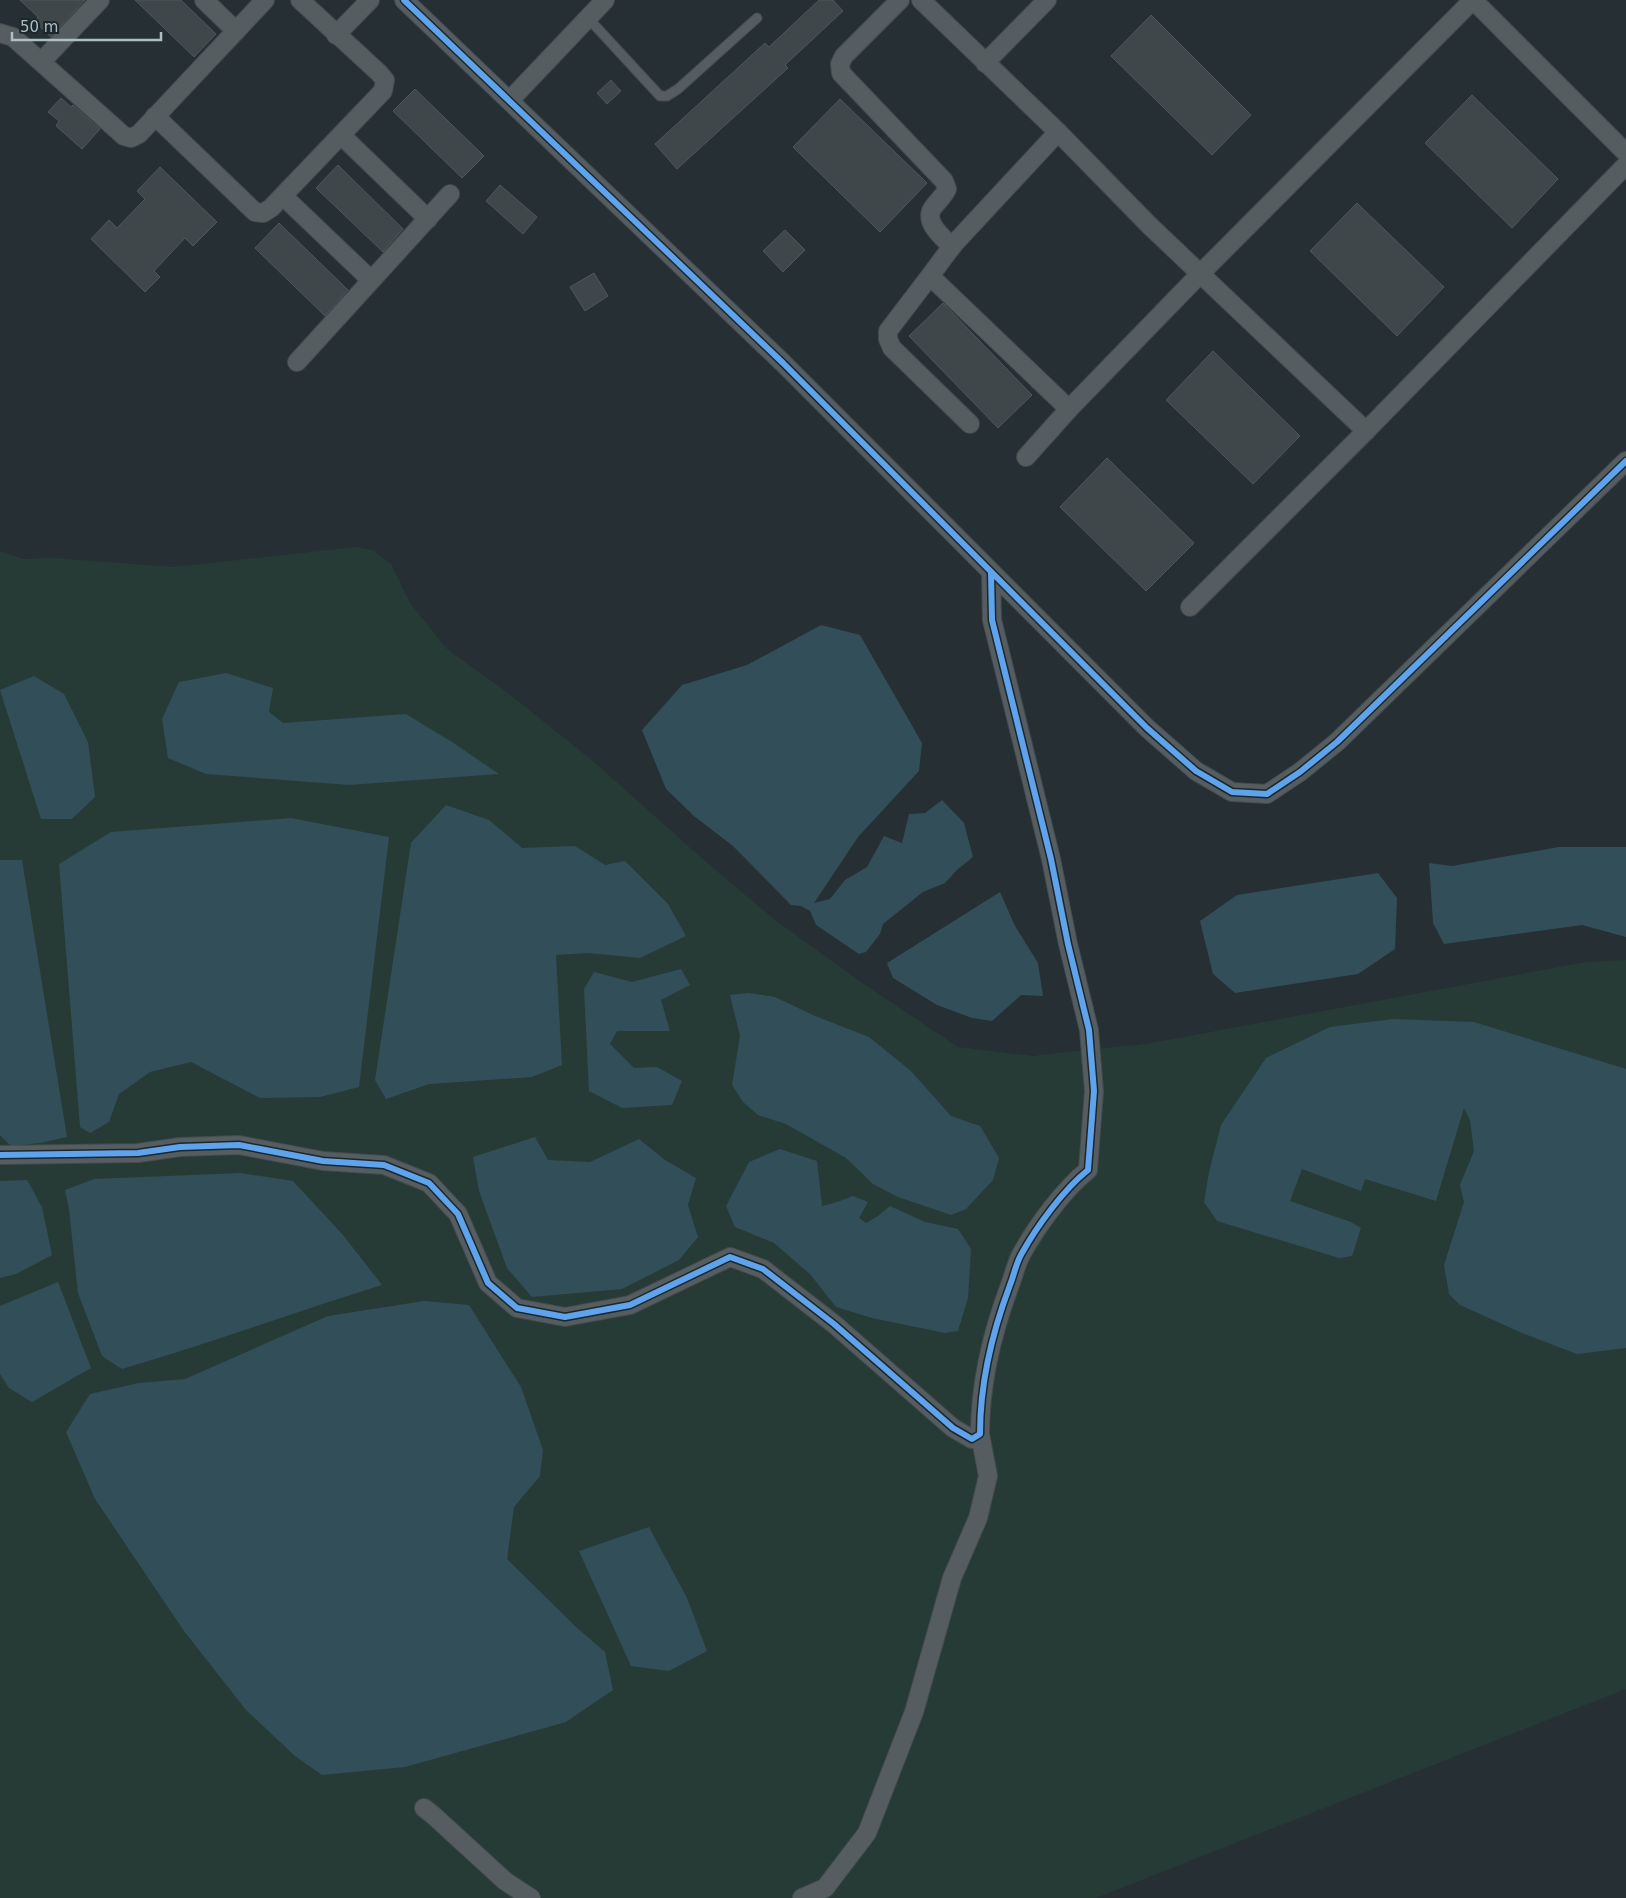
<svg xmlns="http://www.w3.org/2000/svg" width="1626" height="1898" font-family="'DejaVu Sans',sans-serif">
<rect width="100%" height="100%" fill="#262f33"/>
<g fill="#263b36">
<path d="M356,547L373,550L391,564L410,603L447,649L508,693L593,761L698,855L775,920L858,980L958,1047L1033,1056L1084,1050L1087,1091L1082,1166L1040,1213L971,1431L730,1249L628,1299L565,1310L521,1302L494,1279L464,1211L386,1158L137,1146L0,1148V551L23,559L53,558L174,567Z"/>
<path d="M1626,960V1689L1096,1898H0V1162L239,1153L383,1171L425,1190L452,1218L483,1288L565,1324L730,1264L760,1276L833,1332L971,1446L987,1408L997,1350L1028,1257L1080,1185L1098,1049L1146,1044L1586,962Z"/>
</g>
<g fill="#324e59">
<path d="M821,625L860,635L922,743L919,771L858,837L814,903L830,899L845,880L867,867L884,836L902,843L909,814L925,813L942,800L964,823L973,857L958,869L945,883L923,892L883,924L880,934L866,952L859,954L816,925L810,911L801,906L791,905L733,846L694,816L666,789L642,730L682,685L747,665Z"/>
<path d="M226,673L273,688L269,712L283,723L406,714L452,742L499,774L349,785L206,774L168,758L162,719L179,682Z"/>
<path d="M34,676L64,694L88,742L95,797L72,819H41L0,690Z"/>
<path d="M446,805L489,820L522,848L575,846L605,865L625,861L668,904L686,936L640,958L588,953L556,955L562,1065L532,1077L429,1084L386,1099L375,1080L411,843Z"/>
<path d="M291,818L389,837L359,1087L320,1097L260,1098L191,1062L150,1072L119,1094L109,1122L90,1133L80,1127L59,864L111,832Z"/>
<path d="M1559,847H1626V937L1582,925L1444,944L1433,923L1429,863L1452,866Z"/>
<path d="M0,860H22L67,1137L40,1143L11,1146L0,1135Z"/>
<path d="M1378,873L1397,898L1395,949L1358,974L1235,993L1213,974L1200,921L1237,895Z"/>
<path d="M1000,892L1015,926L1038,963L1043,996L1021,995L992,1021L972,1018L937,1005L893,978L887,963Z"/>
<path d="M681,969L690,985L661,1000L670,1031H617L610,1044L634,1068L657,1067L682,1081L672,1105L622,1108L589,1091L584,989L594,972L632,982Z"/>
<path d="M748,993L775,997L815,1016L869,1037L911,1071L951,1116L980,1126L999,1158L993,1180L966,1209L951,1215L898,1197L873,1184L846,1158L786,1124L758,1115L743,1102L732,1085L740,1036L730,995Z"/>
<path d="M1393,1019L1474,1022L1626,1069V1348L1577,1354L1522,1333L1460,1305L1449,1294L1444,1265L1464,1202L1460,1185L1474,1151L1470,1120L1464,1108L1436,1201L1365,1179L1361,1191L1302,1169L1290,1201L1351,1222L1361,1228L1352,1256L1339,1258L1217,1221L1204,1202L1209,1172L1221,1125L1266,1058L1330,1027Z"/>
<path d="M535,1137L548,1160L590,1162L639,1139L665,1160L696,1178L688,1205L698,1237L679,1260L622,1289L532,1297L507,1268L479,1191L473,1157Z"/>
<path d="M780,1149L817,1161L822,1206L837,1202L853,1196L868,1202L859,1218L866,1223L878,1216L890,1206L925,1222L958,1229L971,1249L968,1298L958,1331L945,1333L872,1318L836,1307L810,1274L774,1243L735,1227L726,1206L749,1162Z"/>
<path d="M240,1173L293,1181L343,1235L382,1285C295,1312 210,1343 122,1369L102,1356L78,1293L69,1209L65,1190L94,1179Z"/>
<path d="M27,1180L42,1207L52,1255L16,1274L0,1278V1181Z"/>
<path d="M58,1282L91,1368L32,1402L9,1388L0,1374V1306Z"/>
<path d="M424,1301L469,1305L521,1387L543,1450L540,1476L514,1507L507,1559L576,1627L605,1652L613,1690L566,1722L405,1767L322,1775L295,1756L246,1710L184,1631L95,1499L66,1432L90,1394L139,1383L185,1379L328,1316Z"/>
<path d="M649,1527L687,1598L707,1651L669,1671L631,1666L579,1551Z"/>
</g>
<g fill="#40474b" stroke="#4e575b">
<path d="M20,0H85L51,37L34,21L38,17Z"/>
<path d="M135,0H181L216,34L194,57Z"/>
<path d="M819,0H833L843,11L785,65L788,68L677,169L655,144L765,43L769,47Z"/>
<path d="M1151,15L1251,115L1212,155L1111,56Z"/>
<path d="M611,80L621,91L607,104L597,93Z"/>
<path d="M415,89L484,156L462,178L393,111Z"/>
<path d="M1472,95L1558,179L1512,228L1425,143Z"/>
<path d="M61,98L71,107L73,105L100,129L82,149L56,126L59,121L48,112Z"/>
<path d="M840,99L927,183L880,232L793,147Z"/>
<path d="M338,165L403,229L383,252L316,188Z"/>
<path d="M160,167L217,222L193,246L185,238L154,271L160,277L145,292L91,239L109,220L117,228L145,199L137,191Z"/>
<path d="M500,185L537,217L523,234L486,201Z"/>
<path d="M1357,203L1444,287L1397,336L1310,251Z"/>
<path d="M279,223L348,290L325,316L255,248Z"/>
<path d="M785,230L805,250L783,272L763,251Z"/>
<path d="M594,273L608,296L585,311L570,287Z"/>
<path d="M943,303L1032,395L998,428L909,336Z"/>
<path d="M1213,351L1300,436L1253,484L1166,400Z"/>
<path d="M1107,458L1194,543L1146,591L1060,507Z"/>
</g>
<g fill="none" stroke-linecap="round" stroke-linejoin="round">
<g stroke="#444b4e" stroke-width="11">
<path id="lane" d="M588,18L660,96H667L678,89L757,18"/>
</g>
<g stroke="#444b4e" stroke-width="20">
<g id="street">
<path d="M204,0L236,31"/>
<path d="M404,0L783,363L1147,728L1196,771L1232,792L1267,794L1300,772L1337,742L1626,461"/>
<path d="M900,0L844,56L840,64L841,73L944,181L947,189C943,198 934,204 931,211C926,225 944,238 952,247"/>
<path d="M921,0L1058,132L1150,226L1366,431"/>
<path d="M1473,0L1626,153"/>
<path d="M0,33L13,37L124,136L131,138L139,134L265,0"/>
<path d="M336,35L370,0"/>
<path d="M42,61L100,0"/>
<path d="M985,63L1047,0"/>
<path d="M510,100L605,0"/>
<path d="M155,116L255,212L263,213L271,208L383,91L385,80L379,73L300,0"/>
<path d="M1058,132L953,245L930,276L1069,409"/>
<path d="M341,135L428,219"/>
<path d="M283,196L371,280"/>
<path d="M930,276L888,331V339L892,348L970,424"/>
<path d="M297,362L450,194"/>
<path d="M1026,457L1069,409L1200,274L1473,0"/>
<path d="M1190,607L1366,431L1626,165"/>
<path d="M0,1155L138,1153L180,1147L239,1145L323,1161L384,1165L429,1183L458,1214L488,1283L517,1308L565,1317L630,1305L730,1257L763,1269L834,1324L953,1428L972,1439L980,1434C980,1382 992,1333 1010,1285C1014,1275 1016,1263 1022,1253C1037,1226 1064,1189 1088,1170L1094,1091L1089,1030L1068,944L1051,859L992,620L991,573"/>
<path d="M424,1808L433,1815L505,1881L531,1898"/>
<path d="M802,1898L825,1888L867,1833L914,1712L952,1578L978,1518L988,1476L980,1434"/>
</g>
</g>
<use href="#lane" stroke="#565d61" stroke-width="9"/>
<use href="#street" stroke="#565d61" stroke-width="18"/>
<g stroke="#1a282d" stroke-width="9">
<g id="cycleway">
<path d="M404,0L783,363L1147,728L1196,771L1232,792L1267,794L1300,772L1337,742L1626,461"/>
<path d="M0,1155L138,1153L180,1147L239,1145L323,1161L384,1165L429,1183L458,1214L488,1283L517,1308L565,1317L630,1305L730,1257L763,1269L834,1324L953,1428L972,1439L980,1434C980,1382 992,1333 1010,1285C1014,1275 1016,1263 1022,1253C1037,1226 1064,1189 1088,1170L1094,1091L1089,1030L1068,944L1051,859L992,620L991,573"/>
</g>
</g>
<use href="#cycleway" stroke="#60a3ed" stroke-width="6"/>
</g>
<path d="M12 32v8h149v-8" fill="none" stroke="#afbec5" stroke-width="2.5"/>
<text x="20" y="32" font-size="15" fill="#afbec5" stroke="#1a282d" stroke-width="4" paint-order="stroke">50 m</text>
</svg>
